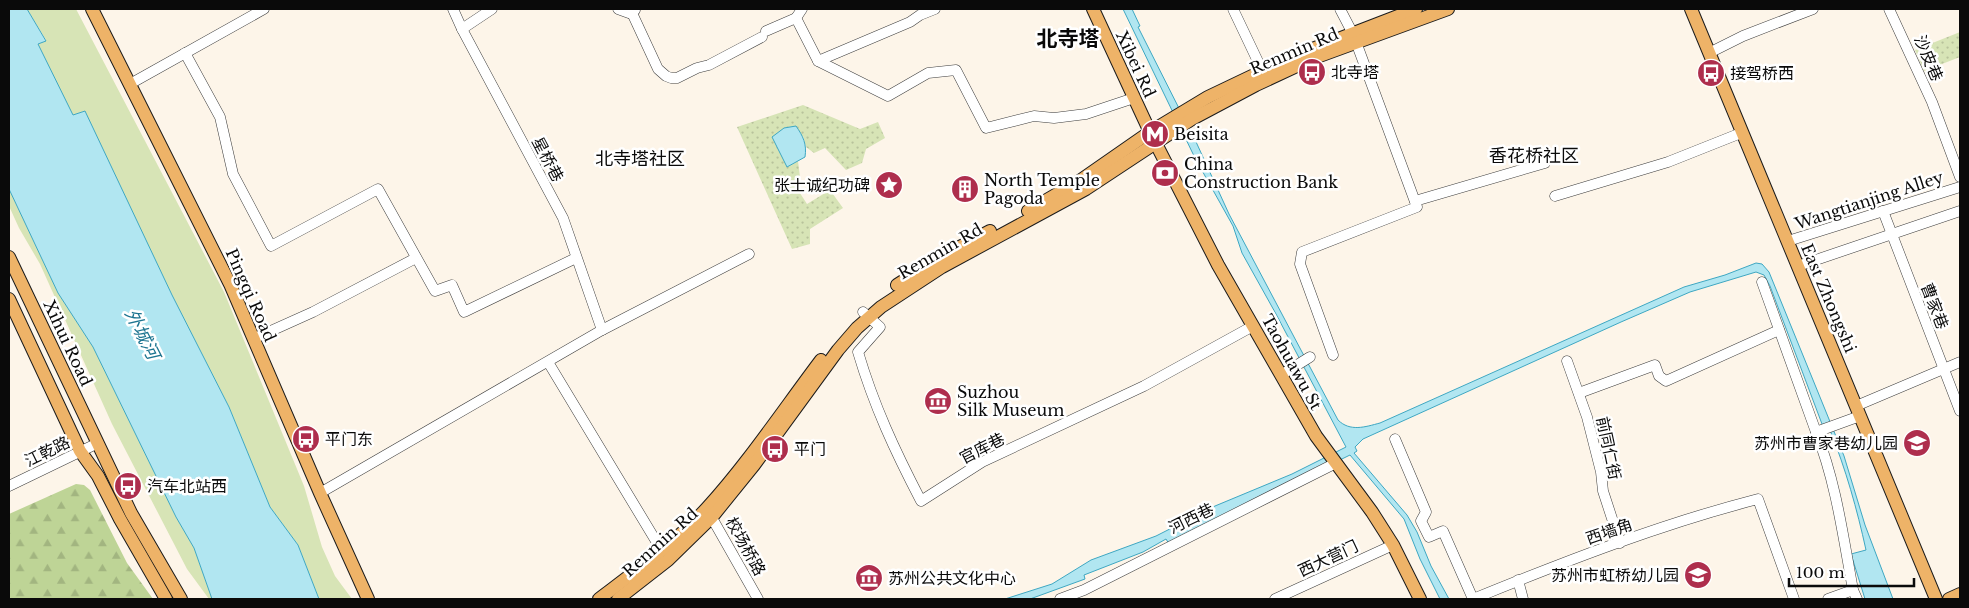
<svg xmlns="http://www.w3.org/2000/svg" width="1969" height="608" font-family="'Libre Baskerville','Noto Sans SC',serif">
<defs>
<pattern id="forest-firs" width="22" height="20" patternUnits="userSpaceOnUse" patternTransform="scale(1.25)"><rect width="22" height="20" fill="#bed496"/><path d="M5 1l3.5 6h-7zM16 11l3.5 6h-7z" fill="#a2b580"/></pattern>
<pattern id="garden-dots" width="8" height="8" patternUnits="userSpaceOnUse" patternTransform="scale(1.25)"><rect width="8" height="8" fill="#d7e4b6"/><path d="M2 2h.1M6 6h.1" fill="none" stroke="#b7c29b" stroke-width="1.8" stroke-linecap="round"/></pattern>
</defs>
<rect width="100%" height="100%" fill="#fdf5e9"/>
<g fill="#d7e4b6">
<path d="M27,9H76L224,292L304,486L322,547L335,576L352,599H319L298,545L270,507L229,407L172,295L84,111L73,116L38,44L46,40Z"/>
<path d="M9,189L58,293L93,347L176,517L194,548L212,599H209L187,569L112,424L40,264L19,228L9,206Z"/>
</g>
<path fill="url(#forest-firs)" d="M76,484L84,485L90,490L127,563L153,599H11L9,596V514Z"/>
<g fill="url(#garden-dots)">
<path d="M1960,32V57L1924,71L1915,50Z"/>
<path d="M803,105L860,129L878,122L885,138L866,149L862,163L846,170L825,148L814,153L806,147L803,136L787,167L798,161L800,177L798,190L807,204L830,190L843,208L810,229V244L792,249L737,127Z"/>
</g>
<g fill="#b1e6f1" stroke="#3ea7c2">
<path d="M9,9H27L46,41L38,44L73,115L85,111L172,295L229,407L270,507L298,545L319,599H212L194,548L176,517L93,347L58,293L9,189Z"/>
<path d="M1123,9H1132L1140,26L1138,27L1197,144L1229,214L1338,420C1350,432 1365,427 1380,423L1684,287L1725,275L1756,263L1762,264L1769,272L1844,456L1865,525L1893,599H1865L1851,554L1866,550C1857,509 1846,470 1830,430L1825,432L1770,286L1764,275L1756,272L1690,292L1621,322L1363,439L1355,447L1357,451L1354,453L1407,515L1417,532L1431,566L1449,599H1440L1420,559L1404,519L1350,455L1169,544L1166,539L1143,552L1084,575L1085,579L1030,599H1005L1052,584L1091,560L1156,536L1215,506L1292,474L1346,447L1276,314L1242,253L1233,226L1195,158Z"/>
<path d="M796,126C803,136 807,144 805,157L787,167L772,137L784,128Z"/>
</g>
<g fill="none" stroke-linecap="round" stroke-linejoin="round">
<g stroke="#3d3d3d" stroke-width="11">
<g id="minor">
<path d="M453,9L462,29L563,218L602,330"/>
<path d="M618,9L629,13L635,10"/>
<path d="M1233,9L1262,70"/>
<path d="M1340,9L1352,32"/>
<path d="M1889,9L1932,102L1960,177"/>
<path d="M632,13L658,69L666,76L671,78H677L697,68L709,65L762,37"/>
<path d="M796,18L818,61L888,96L928,73L956,70L986,128L1034,116L1054,118L1086,114L1134,98"/>
<path d="M462,29L492,9"/>
<path d="M766,31L796,18L802,9"/>
<path d="M185,53L220,117L233,174L271,246L378,189L435,291L452,285L464,312L576,258"/>
<path d="M1709,53L1743,36L1813,9"/>
<path d="M818,61L910,22L920,15L935,9"/>
<path d="M130,84L264,9"/>
<path d="M1555,196L1668,162L1741,133"/>
<path d="M1415,201L1545,163"/>
<path d="M1883,211L1960,411"/>
<path d="M1788,241L1960,187"/>
<path d="M1798,266L1960,211"/>
<path d="M1762,282L1816,432"/>
<path d="M863,312L880,327L858,352C874,406 895,451 921,501L982,462L1144,386L1253,326"/>
<path d="M253,339L313,312L416,258"/>
<path d="M1333,355L1300,264L1302,252L1417,207L1356,42"/>
<path d="M1567,361L1587,417L1601,472L1603,491L1620,543"/>
<path d="M548,362L662,551"/>
<path d="M1281,375L1310,357"/>
<path d="M1579,393L1655,365L1659,376L1666,381L1779,330"/>
<path d="M1856,406L1960,362"/>
<path d="M1395,439L1426,512L1421,521L1429,537L1443,531L1473,599"/>
<path d="M9,486L98,443"/>
<path d="M320,493L602,330L749,254"/>
<path d="M708,511L758,599"/>
<path d="M1518,580L1523,599"/>
<path d="M1060,599L1084,590L1336,463"/>
<path d="M1275,599L1393,545"/>
<path d="M1473,599C1566,561 1661,524 1758,499L1794,599"/>
<path d="M1828,599L1853,590"/>
<path d="M1857,599L1853,590C1843,536 1836,482 1816,432L1860,416"/>
</g>
</g>
<g stroke="#1b1b1b" stroke-width="14">
<g id="major">
<path d="M92,9L230,284L320,493L368,599"/>
<path d="M1093,9L1150,132L1218,265L1316,436L1372,512L1393,545L1420,599"/>
<path d="M1691,9L1936,599"/>
<path d="M1028,211L1081,180L1150,132L1208,97L1294,56L1416,9"/>
<path d="M9,257L131,513L181,599"/>
<path d="M897,285L939,258L990,231"/>
<path d="M9,299L80,451L98,476L120,519L166,599"/>
<path d="M599,599C636,571 675,543 707,508C748,463 784,409 821,360"/>
<path d="M618,599L668,560L712,517L754,465L838,350L857,328L881,307L942,267L1086,189L1192,119L1256,85L1314,58L1448,9"/>
<path d="M1949,599L1960,594"/>
</g>
</g>
<use href="#minor" stroke="#fff" stroke-width="10"/>
<use href="#major" stroke="#eeb368" stroke-width="12"/>
</g>
<defs>
<g id="bus-disc" transform="scale(1.4375)"><circle r="9.5" fill="#ae2e4d" stroke="#fff"/><path d="M-5-6H5V4H4V6H2V4H-2V6H-4V4H-5ZM-3.5-4V0h7V-4ZM-3.5 1.2v1.5H-2V1.2ZM2 1.2v1.5H3.5V1.2Z" fill="#fff"/></g>
<g id="metro-disc" transform="scale(1.4375)"><circle r="9.5" fill="#ae2e4d" stroke="#fff"/><path d="M-5.5 5V-5H-3L0 0L3-5H5.5V5H3V-.5L0 4L-3-.5V5Z" fill="#fff"/></g>
<g id="bank-disc" transform="scale(1.4375)"><circle r="9.5" fill="#ae2e4d" stroke="#fff"/><path d="M-6-4H6V4H-6ZM0-2.3a2.3 2.3 0 1 0 0 4.6a2.3 2.3 0 1 0 0-4.6Z" fill="#fff"/></g>
<g id="sight-disc" transform="scale(1.4375)"><circle r="9.5" fill="#ae2e4d" stroke="#fff"/><path d="M0-6L1.8-2.2L6-1.7L2.9 1.2L3.7 5.4L0 3.3L-3.7 5.4L-2.9 1.2L-6-1.7L-1.8-2.2Z" fill="#fff"/></g>
<g id="building-disc" transform="scale(1.4375)"><circle r="9.5" fill="#ae2e4d" stroke="#fff"/><path d="M-4-6H4V6H1V3H-1V6H-4ZM-2.5-4.3h1.7v1.8h-1.7ZM.8-4.3h1.7v1.8H.8ZM-2.5-1h1.7V.8h-1.7ZM.8-1h1.7V.8H.8Z" fill="#fff"/></g>
<g id="museum-disc" transform="scale(1.4375)"><circle r="9.5" fill="#ae2e4d" stroke="#fff"/><path d="M0-6L6-3V-2H-6V-3ZM-5-1h2V3h-2ZM-1-1h2V3h-2ZM3-1h2V3H3ZM-6 4H6V6H-6Z" fill="#fff"/></g>
<g id="school-disc" transform="scale(1.4375)"><circle r="9.5" fill="#ae2e4d" stroke="#fff"/><path d="M0-5L7-2L0 1L-7-2ZM-4 1L0 2.5L4 1V4Q0 6-4 4Z" fill="#fff"/></g>
</defs>
<g fill-rule="evenodd">
<use href="#bus-disc" x="1312" y="72"/>
<use href="#bus-disc" x="1711" y="73"/>
<use href="#metro-disc" x="1155" y="134"/>
<use href="#bank-disc" x="1165" y="173"/>
<use href="#sight-disc" x="889" y="185"/>
<use href="#building-disc" x="965" y="189"/>
<use href="#museum-disc" x="938" y="401"/>
<use href="#bus-disc" x="306" y="439"/>
<use href="#school-disc" x="1917" y="443"/>
<use href="#bus-disc" x="775" y="449"/>
<use href="#bus-disc" x="128" y="486"/>
<use href="#school-disc" x="1698" y="575"/>
<use href="#museum-disc" x="869" y="578"/>
</g>
<g text-anchor="middle" dominant-baseline="central" stroke-width="5" stroke-linejoin="round" paint-order="stroke">
<g font-size="16" fill="#0a0a0a" stroke="#fff">
<text transform="translate(1294 51) rotate(-23)">Renmin Rd</text>
<text transform="translate(1929 58) rotate(67)">沙皮巷</text>
<text transform="translate(1136 64) rotate(65)">Xibei Rd</text>
<text transform="translate(548 159) rotate(62)">星桥巷</text>
<text transform="translate(1869 200) rotate(-18)">Wangtianjing Alley</text>
<text transform="translate(940 251) rotate(-30)">Renmin Rd</text>
<text transform="translate(251 295) rotate(66)">Pingqi Road</text>
<text transform="translate(1829 298) rotate(67)">East Zhongshi</text>
<text transform="translate(1935 306) rotate(69)">曹家巷</text>
<text transform="translate(68 343) rotate(65)">Xihui Road</text>
<text transform="translate(1292 362) rotate(61)">Taohuawu St</text>
<text transform="translate(982 448) rotate(-27)">官库巷</text>
<text transform="translate(1609 448) rotate(78)">前同仁街</text>
<text transform="translate(47 451) rotate(-26)">江乾路</text>
<text transform="translate(1191 518) rotate(-26)">河西巷</text>
<text transform="translate(1609 531) rotate(-19)">西墙角</text>
<text transform="translate(660 542) rotate(-42)">Renmin Rd</text>
<text transform="translate(746 546) rotate(61)">校场桥路</text>
<text transform="translate(1328 558) rotate(-25)">西大营门</text>
</g>
<g font-size="16" fill="#0a0a0a" stroke="#fff" text-anchor="start">
<text x="1331" y="72">北寺塔</text>
<text x="1730" y="73">接驾桥西</text>
<text x="1174" y="134">Beisita</text>
<text x="1184" y="164">China<tspan x="1184" dy="18">Construction Bank</tspan></text>
<text x="984" y="180">North Temple<tspan x="984" dy="18">Pagoda</tspan></text>
<text x="870" y="185" text-anchor="end">张士诚纪功碑</text>
<text x="957" y="392">Suzhou<tspan x="957" dy="18">Silk Museum</tspan></text>
<text x="325" y="439">平门东</text>
<text x="1898" y="443" text-anchor="end">苏州市曹家巷幼儿园</text>
<text x="794" y="449">平门</text>
<text x="147" y="486">汽车北站西</text>
<text x="1679" y="575" text-anchor="end">苏州市虹桥幼儿园</text>
<text x="888" y="578">苏州公共文化中心</text>
</g>
<g font-size="18" fill="#0a0a0a" stroke="#fff">
<text x="1534" y="156">香花桥社区</text>
<text x="640" y="159">北寺塔社区</text>
</g>
<g font-size="18" font-style="italic" fill="#1e7591" stroke="#fff">
<text transform="translate(142 334) rotate(63)">外城河</text>
</g>
<g font-size="21" font-weight="bold" fill="#0a0a0a" stroke="#fff">
<text x="1068" y="39">北寺塔</text>
</g>
</g>
<rect width="1969" height="608" fill="none" stroke="#0a0a0a" stroke-width="20"/>
<path d="M1789 578v8h125v-8" fill="none" stroke="#0a0a0a" stroke-width="2.5"/>
<text x="1796" y="578" font-size="15" fill="#0a0a0a" stroke="#ffffff" stroke-width="4" paint-order="stroke">100 m</text>
</svg>
